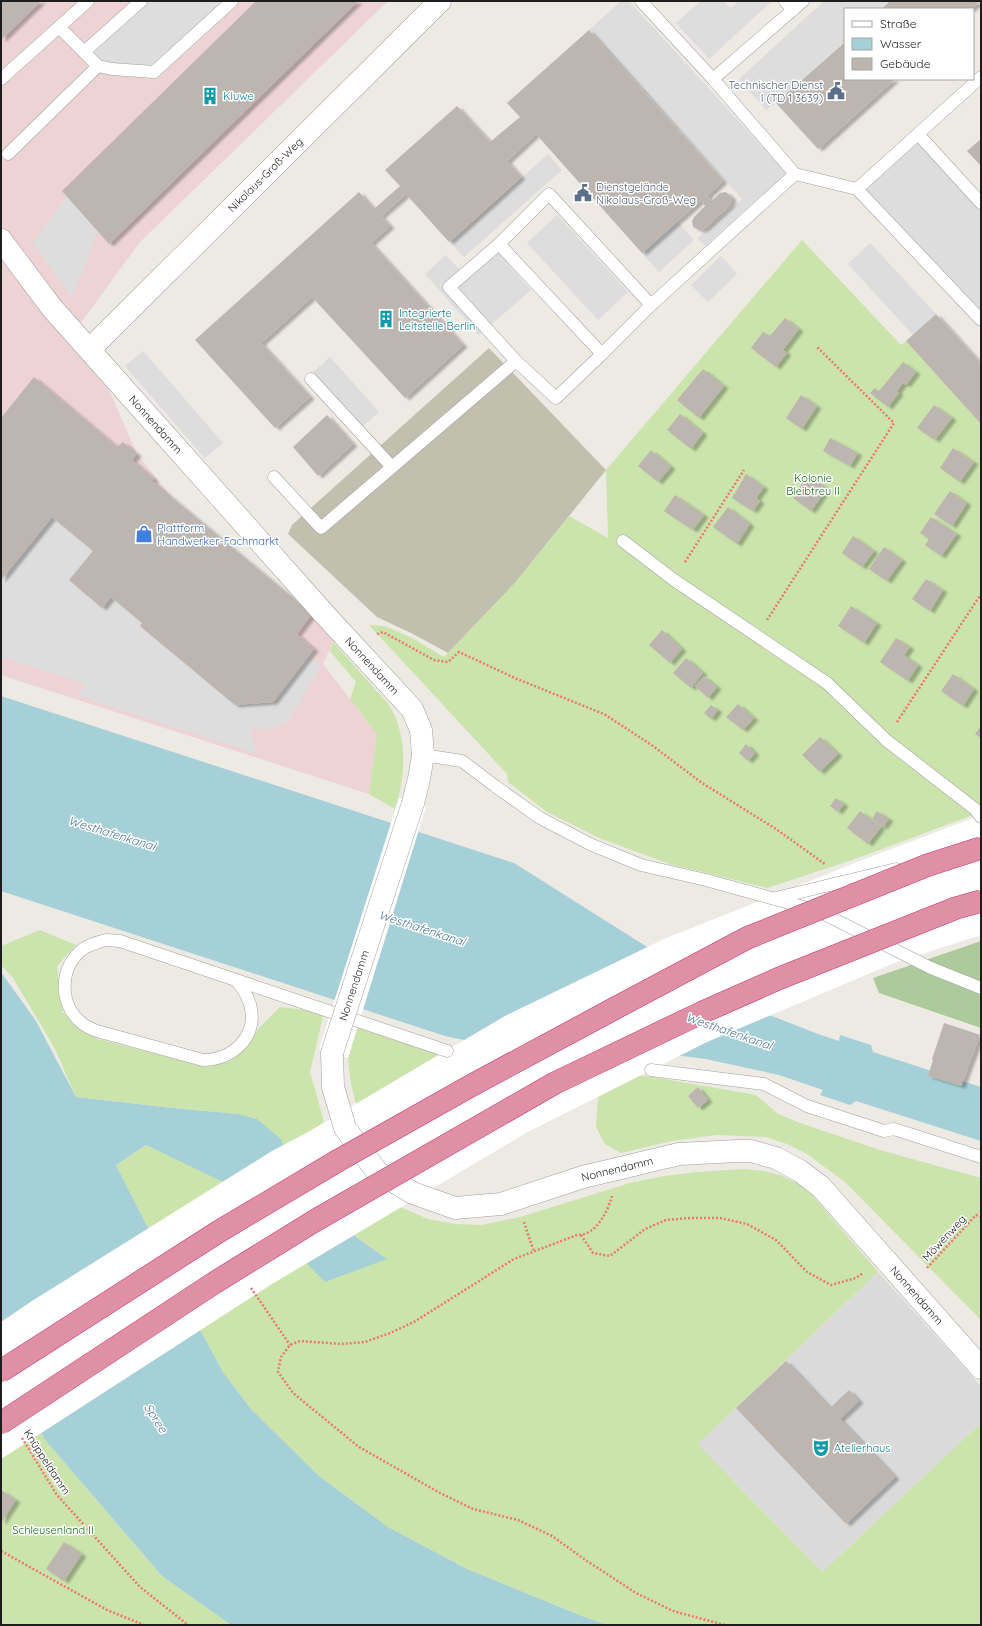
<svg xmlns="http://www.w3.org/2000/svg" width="982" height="1626" font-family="Quicksand,sans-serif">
<defs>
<filter id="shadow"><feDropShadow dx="4.5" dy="2.5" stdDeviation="1" flood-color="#0004"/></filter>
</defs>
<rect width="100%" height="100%" fill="#ede9e3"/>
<path fill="#dbdada" d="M878,1272L981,1386V1423L822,1572L698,1444Z"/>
<path fill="#edd3d4" d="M1,1H388L140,242L80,324L137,454L173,499L312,614L335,638L323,664L377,734L369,794L1,675Z"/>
<path fill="#c1c0af" d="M489,348L606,470L515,583L448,653L413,634L377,617L288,534L292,525Z"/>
<g fill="#cbe4ac" fill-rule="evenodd">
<path d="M802,240L901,345L906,341L981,424V812L858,858L767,888L670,864L599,838L547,812L508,782L507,774L369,625L385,626L412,638L444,657L515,583L569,516L608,538L606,470Z"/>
<path d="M333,642L389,705C408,735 406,776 395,809L369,794L377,734L350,699L356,682L330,651Z"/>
<path d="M40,930L76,945L57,966L63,1013L98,1039L206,1067L231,1059L262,1025L280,1007L324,1012L310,1072L323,1118L326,1147L393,1204L428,1219L455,1224L482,1225L520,1217L630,1183L664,1176L697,1172L744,1169L764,1171L782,1176L798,1184L812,1195L878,1272L698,1444L822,1572L981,1423V1625H607L582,1616L467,1569L388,1527L319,1476L251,1409L223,1372L198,1326L116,1165L146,1145L387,1259L356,1237L287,1155L238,1114L173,1108L76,1097L54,1047L13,978L1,965V946Z"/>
<path d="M358,1026L440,1054L356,1104L351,1084L348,1058Z"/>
<path d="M631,1075L653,1077L756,1095L778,1114L800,1123L880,1150L981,1178V1320L845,1182L807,1154L787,1144L766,1137L717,1135L672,1141L621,1153L605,1144L596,1127L598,1097ZM698,1088L708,1100L699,1108L688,1096Z"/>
<path d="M1,1364L46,1441L162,1576L231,1625H1Z"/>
</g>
<path fill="#acca9b" d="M981,941V1028L879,993L873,978Z"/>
<g fill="#ddd">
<path d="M141,1H232L154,72L112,69L84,52Z"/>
<path d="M621,1H629L786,173L705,246L698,238L742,199L589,30Z"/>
<path d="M701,1H724L731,8L739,1H772L709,59L676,23Z"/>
<path d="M824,1H888L880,9H845V41L776,103L766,110L739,79Z"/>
<path d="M918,134L981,203V320L857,189Z"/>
<path d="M548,154L562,170L464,257L450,242Z"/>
<path d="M67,196L98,232L72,297L33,243Z"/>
<path d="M557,215L628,292L598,320L527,243Z"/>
<path d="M677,221L694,240L659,272L642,253Z"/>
<path d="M870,243L936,314L913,335L848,264Z"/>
<path d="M496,250L531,290L479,335L425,274L446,255L466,277Z"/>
<path d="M721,256L737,274L708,302L691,285Z"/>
<path d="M143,351L223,443L205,458L125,366Z"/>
<path d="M330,357L379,412L361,428L312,373Z"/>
<path d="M52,517L93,551L69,581L102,608L111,597L142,623L140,626L235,705L273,702L309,655L321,666L289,720L272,730L250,728L256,754L79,696L84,683L1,657V580Z"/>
</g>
<g fill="#a6d0d8">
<path d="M1,696L514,863L706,984L754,1009L818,1034L839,1041L840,1035L871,1045L873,1052L981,1087V1141L856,1101L850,1105L820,1095L823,1090L779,1075L706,1059L610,1047L469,1041L445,1036L1,891Z"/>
<path d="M1,972L36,1021L76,1097L173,1108L238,1114L257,1119L281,1139L287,1155L356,1237L387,1259L325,1282L229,1185L146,1145L116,1165L198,1326L223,1372L251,1409L319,1476L388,1527L467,1569L582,1616L607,1625H231L162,1576L46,1441L1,1364Z"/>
</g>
<g fill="#fff">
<path d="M399,798L426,807L348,1058L319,1049Z"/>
<path d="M981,815V935L897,962L707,1042L526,1133L272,1284L1,1459V1322L32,1301L272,1151L308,1132L505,1016L664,939L870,857Z"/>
</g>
<g fill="#bdb5b0" filter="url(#shadow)">
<path d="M1,1H41L1,40Z"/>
<path d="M256,1H358L109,244L62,191Z"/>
<path d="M890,1H980L971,9H881Z"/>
<path d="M589,30L723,181L707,196L712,201L720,193L726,192L732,198L730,205L704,229L699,230L693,227L692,221L694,217L705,206L701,200L642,253L536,134L507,161L521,177L449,242L406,194L381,216L390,226L371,243L463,345L405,398L312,297L261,343L310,397L275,428L195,340L359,192L374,209L400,186L385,170L457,106L490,142L520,117L507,103Z"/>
<path d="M845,42V79H895L818,149L776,103Z"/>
<path d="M981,139V166L967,151Z"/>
<path d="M936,314L981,364V424L906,341Z"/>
<path d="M785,318L799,329L783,350L787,353L776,367L751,348L763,332L770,336Z"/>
<path d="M903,362L916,372L906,385L903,383L897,391L899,393L888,407L870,393L875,388L879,391Z"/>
<path d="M703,369L724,386L699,418L677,400Z"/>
<path d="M34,377L117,447L123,442L137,454L132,460L154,479L152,481L312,614L297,634L314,649L273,702L235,705L140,626L142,623L111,597L102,608L69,580L93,551L52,517L1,580V418Z"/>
<path d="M801,395L817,406L802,429L786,418Z"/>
<path d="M934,405L952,418L935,440L917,428Z"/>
<path d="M680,414L703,433L691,449L667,430Z"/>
<path d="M327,415L353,444L318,476L293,447Z"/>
<path d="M830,438L858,453L850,466L823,451Z"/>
<path d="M953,448L974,462L960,482L940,468Z"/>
<path d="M651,450L671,467L658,482L638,466Z"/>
<path d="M746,474L764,487L756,498L760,501L753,511L732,498Z"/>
<path d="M808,475L827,488L811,511L793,498Z"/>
<path d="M950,491L967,503L952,526L934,514Z"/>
<path d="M675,495L704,515L693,530L664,511Z"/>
<path d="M728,507L750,524L737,544L713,527Z"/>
<path d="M931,517L957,534L941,556L925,545L929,539L920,533Z"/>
<path d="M853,536L874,551L862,567L842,553Z"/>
<path d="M884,547L902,560L887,581L869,569Z"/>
<path d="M926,579L943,590L930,611L912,599Z"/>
<path d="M851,606L877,623L864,643L838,626Z"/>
<path d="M662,630L682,649L670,663L649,645Z"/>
<path d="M896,638L910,647L904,655L918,665L908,681L880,662Z"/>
<path d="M686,658L703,673L691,688L673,673Z"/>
<path d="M953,674L974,689L963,706L941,691Z"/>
<path d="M704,676L717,687L708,698L695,686Z"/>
<path d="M738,704L754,718L743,730L726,717Z"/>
<path d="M711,705L718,710L711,719L704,713Z"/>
<path d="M981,726V738L975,734Z"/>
<path d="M820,737L838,754L820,772L802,755Z"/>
<path d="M746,744L755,753L748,761L739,753Z"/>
<path d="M836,798L844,804L838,812L830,806Z"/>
<path d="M860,811L881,827L868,844L847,828Z"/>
<path d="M877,811L889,819L883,827L872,819Z"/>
<path d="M944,1023L980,1035L961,1086L928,1076L933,1060L932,1059Z"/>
<path d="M698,1087L708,1100L698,1108L688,1096Z"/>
<path d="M786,1361L830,1408L849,1390L859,1401L840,1419L895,1477L846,1524L736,1408Z"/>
<path d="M1,1490L16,1500L1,1523Z"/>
<path d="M64,1542L82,1554L64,1581L46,1569Z"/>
</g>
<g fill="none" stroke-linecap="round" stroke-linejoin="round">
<g stroke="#a1a1a1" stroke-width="13">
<g id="service">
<path d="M641,1L713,79L795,174L857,189L981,320"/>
<path d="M785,1L793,10"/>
<path d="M59,27L98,66L112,69L154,72L232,1"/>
<path d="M84,52L141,1"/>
<path d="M1,79L88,1"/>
<path d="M713,79L803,1"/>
<path d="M918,134L981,203"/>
<path d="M8,154L98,66"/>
<path d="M857,189L981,77"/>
<path d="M499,244L449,287L516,361"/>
<path d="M602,354L651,305"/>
<path d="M311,379L392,467"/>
<path d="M274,477L321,528L516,361L556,398L602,354L499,244L549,194L651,305L795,174"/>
<path d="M623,541L674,580L827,683L886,740L975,809L981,817"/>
<path d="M423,755L462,761L495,786L540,818L592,845L641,865L706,880L818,911L931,968L981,988"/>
<path d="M776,898L896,869"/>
<path d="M106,940L120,941L236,980C242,987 247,995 250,1004C259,1036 233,1060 203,1060L97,1031C92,1029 87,1027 83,1024C58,1005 59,967 83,949C90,944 98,942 106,940Z"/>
<path d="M236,980L447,1051"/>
<path d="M651,1070L764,1084L807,1106L884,1131L894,1129L981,1157"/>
</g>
</g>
<g stroke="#a1a1a1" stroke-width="23">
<g id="minor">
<path id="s1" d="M1,240L52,308L327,617L412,709L421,730L423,755L419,779L413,803"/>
<path id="s2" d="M90,349L440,1"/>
<path id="s3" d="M332,1053L333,1087L345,1128L377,1172L413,1193L455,1208L501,1204L583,1177L679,1154L737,1151H751L776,1158L800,1171L821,1187L981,1368"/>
</g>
</g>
<g stroke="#ef7772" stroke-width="2.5" stroke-dasharray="2 2" stroke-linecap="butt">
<path d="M685,562L744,470"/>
<path d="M767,620L894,423L817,347"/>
<path d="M377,634L383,632L434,660L448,662L459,652L517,679L604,714L653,746L702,783L776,829L826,865"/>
<path d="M897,722L981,594"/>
<path d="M612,1196C608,1211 596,1236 577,1235L514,1259L414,1322L390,1333L365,1342L342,1344L300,1341L290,1345L281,1357L278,1372L293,1393L359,1447L440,1493L473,1509L518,1520L552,1536L587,1561L636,1593L673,1611L725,1625"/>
<path d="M524,1222L534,1252"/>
<path d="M581,1235L593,1253L610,1256L645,1229L666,1220L690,1218H720L747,1224L776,1240L807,1272L831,1285L856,1278L863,1273"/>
<path d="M927,1268L976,1215L981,1217"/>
<path d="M251,1288L290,1345"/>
<path d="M22,1438L57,1495L140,1587L188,1625"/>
<path d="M1,1551L107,1610L144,1625"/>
</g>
<use href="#service" stroke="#fff" stroke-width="12"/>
<use href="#minor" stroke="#fff" stroke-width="22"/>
<g stroke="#a1a1a1" stroke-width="23" stroke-linecap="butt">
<g id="minor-bridge">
<path id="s4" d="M332,1053L413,803"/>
</g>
</g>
<g stroke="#cb3070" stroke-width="23" stroke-linecap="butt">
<g id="motorway-bridge">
<path d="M1,1371L218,1232L339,1160L474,1084L608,1012L747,938L928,865L981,848"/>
<path d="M1,1423L214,1283L316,1220L555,1083L703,1012L780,978L956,908L981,901"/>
</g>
</g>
<use href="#minor-bridge" stroke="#fff" stroke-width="22"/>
<use href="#motorway-bridge" stroke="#e090a4" stroke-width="22"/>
</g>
<defs>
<g id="civic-bare" transform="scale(1.38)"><path d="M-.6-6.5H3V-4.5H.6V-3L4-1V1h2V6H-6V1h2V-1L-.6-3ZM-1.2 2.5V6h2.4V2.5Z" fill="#5c6f8a" stroke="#fff" stroke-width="2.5" paint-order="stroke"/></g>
<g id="building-bare" transform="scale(1.38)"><path d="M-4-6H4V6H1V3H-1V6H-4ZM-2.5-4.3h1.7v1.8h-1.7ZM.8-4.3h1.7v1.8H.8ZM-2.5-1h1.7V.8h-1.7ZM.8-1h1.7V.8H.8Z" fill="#0f9aa8" stroke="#fff" stroke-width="2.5" paint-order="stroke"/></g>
<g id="shop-bare" transform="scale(1.38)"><path d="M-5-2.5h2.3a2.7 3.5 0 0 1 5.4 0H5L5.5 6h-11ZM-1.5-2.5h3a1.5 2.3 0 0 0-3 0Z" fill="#3f7fe0" stroke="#fff" stroke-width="2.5" paint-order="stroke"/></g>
<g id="theatre-bare" transform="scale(1.38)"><path d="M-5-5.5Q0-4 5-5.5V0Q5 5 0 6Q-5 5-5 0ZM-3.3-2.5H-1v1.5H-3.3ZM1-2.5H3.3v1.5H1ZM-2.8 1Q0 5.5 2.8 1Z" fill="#0f9aa8" stroke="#fff" stroke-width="2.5" paint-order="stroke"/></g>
</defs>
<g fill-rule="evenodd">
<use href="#civic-bare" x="836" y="91"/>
<use href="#building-bare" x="210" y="96"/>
<use href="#civic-bare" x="583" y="193"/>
<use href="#building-bare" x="386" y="319"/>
<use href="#shop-bare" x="144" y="534"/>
<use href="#theatre-bare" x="821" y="1448"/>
</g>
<g text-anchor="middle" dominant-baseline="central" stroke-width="3" stroke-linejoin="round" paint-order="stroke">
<g font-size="11" fill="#4e5e75" stroke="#fff" text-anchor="end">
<text x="823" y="85">Technischer Dienst<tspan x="823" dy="13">I (TD 1 3639)</tspan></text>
<text x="596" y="187" text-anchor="start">Dienstgelände<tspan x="596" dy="13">Nikolaus-Groß-Weg</tspan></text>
</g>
<g font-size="11" fill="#0d838f" stroke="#fff" text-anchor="start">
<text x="223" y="96">Kluwe</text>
<text x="399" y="313">Integrierte<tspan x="399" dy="13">Leitstelle Berlin</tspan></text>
<text x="834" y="1448">Atelierhaus</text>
</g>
<g font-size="11" fill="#1d1d1d" stroke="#fff">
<text stroke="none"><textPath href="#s2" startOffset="247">Nikolaus-Groß-Weg</textPath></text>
<text stroke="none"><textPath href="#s1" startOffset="241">Nonnendamm</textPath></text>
<text stroke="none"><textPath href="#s1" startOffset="565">Nonnendamm</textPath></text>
<text stroke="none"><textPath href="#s4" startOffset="71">Nonnendamm</textPath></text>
<text stroke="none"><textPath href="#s3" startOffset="385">Nonnendamm</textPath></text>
<text transform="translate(944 1238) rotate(-47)">Möwenweg</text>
<text stroke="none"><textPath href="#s3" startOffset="745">Nonnendamm</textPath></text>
<text transform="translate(47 1462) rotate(57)">Knüppeldamm</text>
</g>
<g font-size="11" fill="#137215" stroke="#fff">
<text x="813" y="478">Kolonie<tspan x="813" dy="13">Bleibtreu II</tspan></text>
<text x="53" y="1530">Schleusenland II</text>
</g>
<g font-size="11" fill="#366cbe" stroke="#fff" text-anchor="start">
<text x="157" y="528">Plattform<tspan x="157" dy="13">Handwerker-Fachmarkt</tspan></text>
</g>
<g font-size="12" font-style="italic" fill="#4d7a9e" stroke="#fff">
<text transform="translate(112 833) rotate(17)">Westhafenkanal</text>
<text transform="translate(422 928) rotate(18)">Westhafenkanal</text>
<text transform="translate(729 1031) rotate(19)">Westhafenkanal</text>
<text transform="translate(156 1418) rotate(57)">Spree</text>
</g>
</g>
<rect width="982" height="1626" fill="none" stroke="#1d1d1d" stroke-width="4"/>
<rect x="844" y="8" width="130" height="72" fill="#ffffff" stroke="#a5a5a5"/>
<rect x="852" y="21" width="20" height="6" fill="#ffffff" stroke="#a5a5a5"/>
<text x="880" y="28" font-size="12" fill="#1d1d1d">Straße</text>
<rect x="852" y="38" width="20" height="12" fill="#a6d0d8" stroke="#a5a5a5"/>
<text x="880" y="48" font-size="12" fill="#1d1d1d">Wasser</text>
<rect x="852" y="58" width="20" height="12" fill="#bdb5b0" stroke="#a5a5a5"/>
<text x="880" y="68" font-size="12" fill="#1d1d1d">Gebäude</text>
</svg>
